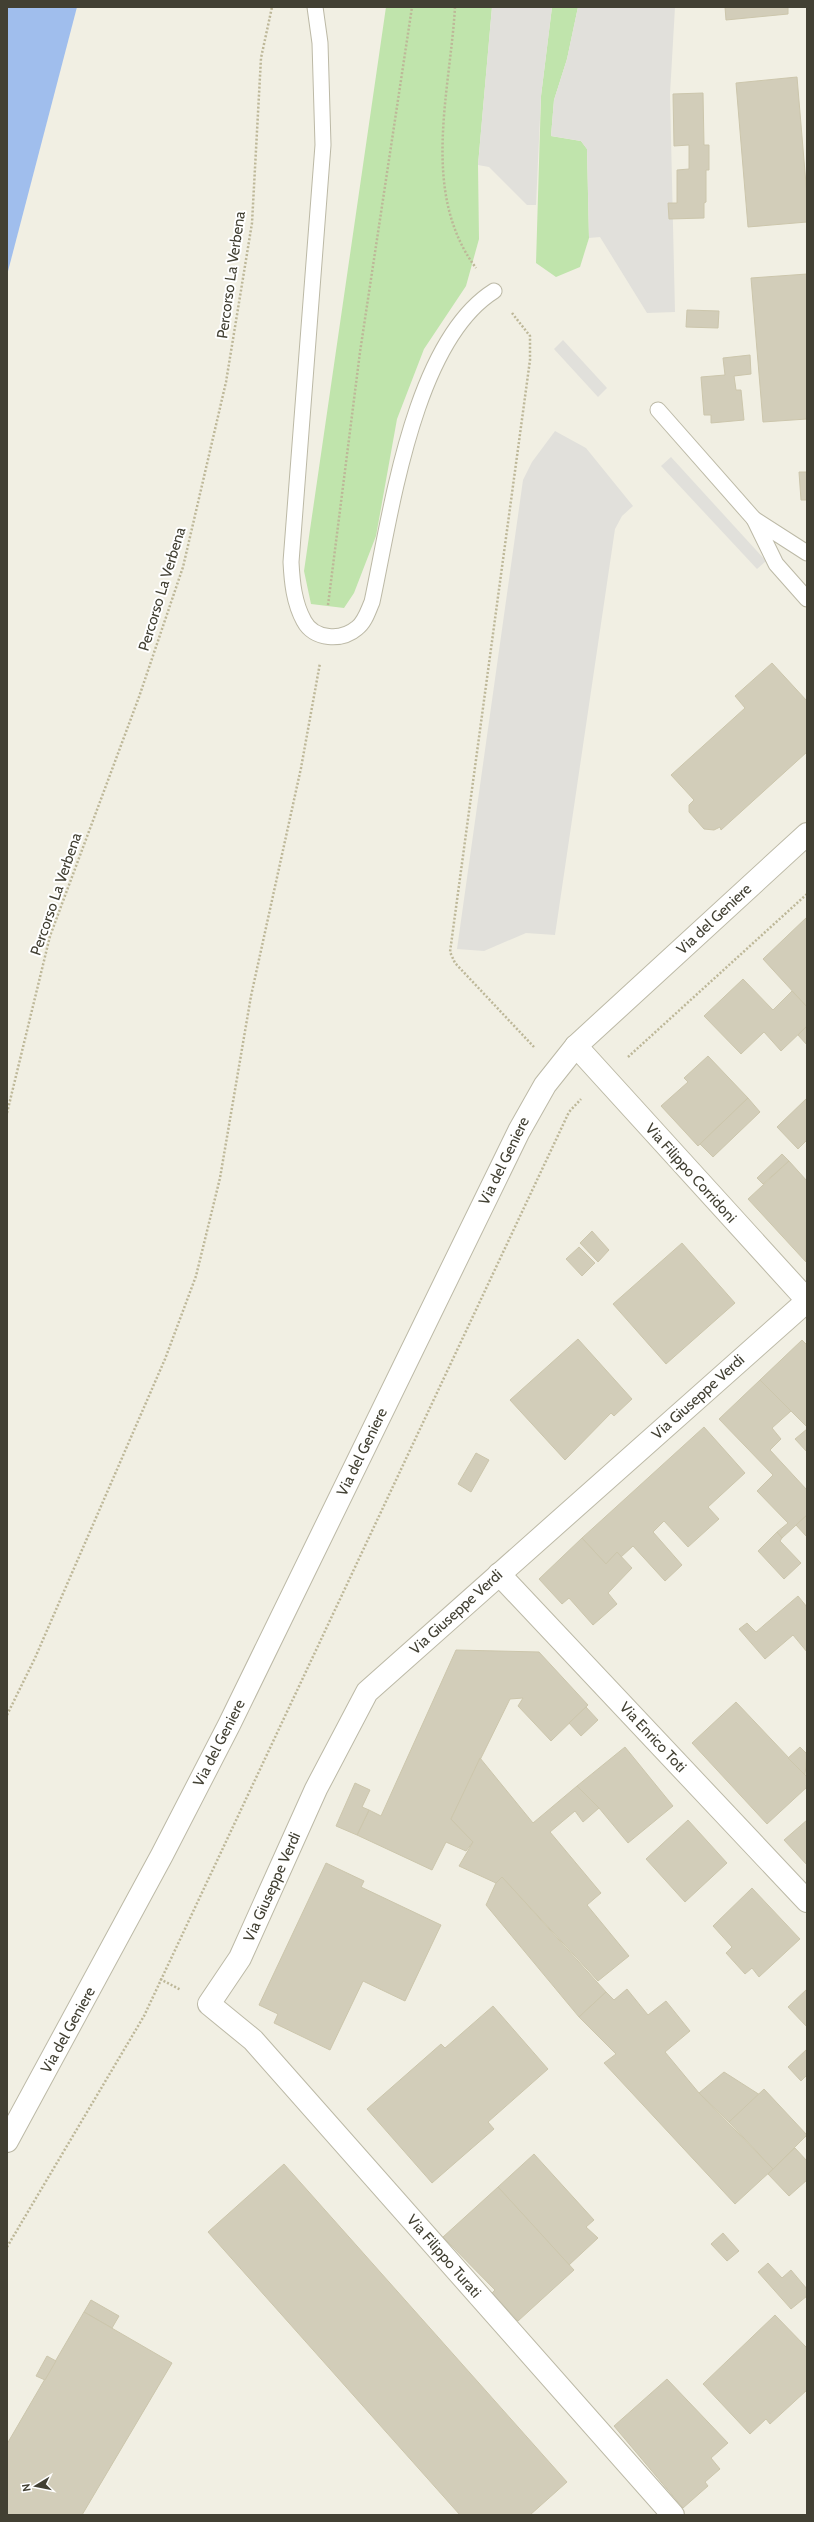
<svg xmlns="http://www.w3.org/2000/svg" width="814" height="2522" font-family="Cabin,sans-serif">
<rect width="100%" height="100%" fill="#f1efe3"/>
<g fill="#c0e4ac">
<path d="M386,7H492L478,165L479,239L466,286L424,349L397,419L376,536L354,593L344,608L311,604L304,571Z"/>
<path d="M552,7H578L567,59L554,100L551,136L581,141L587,149L589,238L580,267L556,277L536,263L541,96Z"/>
</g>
<g fill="#e1e0db">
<path d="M492,7H552L541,96L536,205H527L489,167L478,165Z"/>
<path d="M578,7H675L670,94L675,312L647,313L600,237L589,238L587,149L581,141L551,136L554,100L567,59Z"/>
<path d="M563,340L607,388L598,397L554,349Z"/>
<path d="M555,431L586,448L633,506L622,516L615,529L555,935L526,933L484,951L457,949L523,480L532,462Z"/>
<path d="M671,457L766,561L757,569L661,466Z"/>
</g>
<path fill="#a0beed" d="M7,7H77L7,275Z"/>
<g fill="#d2cdb9" stroke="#ccc6ac">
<path d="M725,7H788V14L726,20Z"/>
<path d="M797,77L807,196V222L748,227L736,83Z"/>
<path d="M703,93L704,145H709V170H706V202L704,203V218L669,219L668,203H677V170L689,169V145L674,146L673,94Z"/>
<path d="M807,274V419L763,422L751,278Z"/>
<path d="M687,310L719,311L718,328L686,327Z"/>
<path d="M750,355L751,374L734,376L736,390H741L744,420L711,423V415H704L701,377L725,375L723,358Z"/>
<path d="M799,472H807V500H801Z"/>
<path d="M772,663L807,701V752L721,830L720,827L714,830L704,829L689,812V805L694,800L671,775L745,708L735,696Z"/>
<path d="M807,917V1007L763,959Z"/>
<path d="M743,979L773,1010L792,991L807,1007V1026L781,1051L764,1032L741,1054L704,1016Z"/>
<path d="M807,1026V1045L798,1035Z"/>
<path d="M708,1056L748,1098L698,1146L661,1106L688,1082L684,1078Z"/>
<path d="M748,1098L760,1112L713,1157L700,1144Z"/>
<path d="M807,1098V1140L798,1149L777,1127Z"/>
<path d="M782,1154L789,1161L763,1184L757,1178Z"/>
<path d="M789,1161L807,1181L806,1262L748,1199Z"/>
<path d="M592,1231L609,1250L598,1262L580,1243Z"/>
<path d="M682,1243L735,1303L666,1364L613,1304Z"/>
<path d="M579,1247L595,1263L582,1276L566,1259Z"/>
<path d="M578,1339L632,1399L614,1416L611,1413L565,1460L510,1400Z"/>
<path d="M802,1340L807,1345V1427L760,1380Z"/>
<path d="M760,1380L791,1411L772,1428L781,1439L770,1450L807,1490V1515L782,1538L777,1532L788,1523L757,1491L773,1475L719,1419Z"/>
<path d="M704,1427L745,1473L708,1507L719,1519L688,1547L664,1521L653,1532L682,1565L665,1581L633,1546L621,1557L617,1552L606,1564L582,1538Z"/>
<path d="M807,1429V1452L795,1439Z"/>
<path d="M476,1453L489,1460L471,1492L458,1484Z"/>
<path d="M807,1515V1534L806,1536L796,1525Z"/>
<path d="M777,1532L782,1538L780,1541L801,1563L784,1579L758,1551Z"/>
<path d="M582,1538L606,1564L617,1552L632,1568L608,1593L617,1604L593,1625L569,1598L562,1604L539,1579Z"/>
<path d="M798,1596L807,1607V1652L793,1635L765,1659L739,1629L747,1623L756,1632Z"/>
<path d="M456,1650L539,1652L588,1705L551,1741L518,1706L523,1698L510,1699L451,1819L473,1842L466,1851L446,1842L432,1870L357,1835L369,1810L381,1816Z"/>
<path d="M736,1702L807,1777V1787L767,1824L692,1743Z"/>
<path d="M586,1707L598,1720L581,1736L569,1723Z"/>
<path d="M625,1747L673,1806L628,1843L599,1808L577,1786Z"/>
<path d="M800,1747L807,1754L805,1775L788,1758Z"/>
<path d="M480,1758L533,1823L577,1786L599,1808L583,1822L575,1811L550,1832L601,1893L587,1905L629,1956L598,1981L502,1877L496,1883L459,1866L473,1842L451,1819Z"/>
<path d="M355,1783L370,1790L362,1807L369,1810L357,1835L336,1826Z"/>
<path d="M688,1820L727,1863L685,1902L646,1859Z"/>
<path d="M807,1820V1865L784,1840Z"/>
<path d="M326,1863L364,1881L361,1887L441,1925L405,2001L363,1981L330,2050L274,2023L278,2014L259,2005Z"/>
<path d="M502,1877L606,1992L579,2017L486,1905L496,1883Z"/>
<path d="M752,1888L800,1939L759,1977L752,1968L745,1974L726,1953L732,1947L713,1926Z"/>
<path d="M627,1989L648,2015L666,2001L690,2031L665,2052L699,2093L773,2169L735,2204L604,2063L616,2054L579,2017L606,1992L614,2000Z"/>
<path d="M807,1989V2027L788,2007Z"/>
<path d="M493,2006L548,2069L488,2122L494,2129L432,2183L367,2109L441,2044L445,2048Z"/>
<path d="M807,2049V2075L801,2081L788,2067Z"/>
<path d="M724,2072L760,2095L729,2122L699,2093Z"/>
<path d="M764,2089L807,2135L773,2169L729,2122Z"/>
<path d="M795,2148L807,2161V2180L789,2196L768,2174Z"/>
<path d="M534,2154L594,2220L586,2227L598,2238L569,2265L498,2187Z"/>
<path d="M284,2164L567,2482L530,2515H460L208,2232Z"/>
<path d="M498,2187L574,2270L518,2321L492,2293L495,2290L443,2237Z"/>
<path d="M723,2233L739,2251L727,2261L711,2244Z"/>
<path d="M768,2263L782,2278L791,2270L807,2289V2296L791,2309L758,2272Z"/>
<path d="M91,2300L119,2316L112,2328L84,2312Z"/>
<path d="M84,2312L172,2363L82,2515H7V2444Z"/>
<path d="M775,2315L807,2348V2390L770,2424L766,2419L750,2434L703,2384Z"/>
<path d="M47,2356L56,2361L45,2380L36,2376Z"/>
<path d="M667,2379L728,2443L711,2458L720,2469L705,2482L708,2486L683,2508L614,2426Z"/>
</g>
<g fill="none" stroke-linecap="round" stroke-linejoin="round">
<g stroke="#bcb9a6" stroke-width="17">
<g id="lane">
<path d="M315,7L320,43L323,145L291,562C292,582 294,603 304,621C314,640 342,641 357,628C365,622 368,611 372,602C391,514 413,342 494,291"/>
<path d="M658,410L754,519"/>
<path d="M807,553L754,519L776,564L807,599"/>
</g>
</g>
<g stroke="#bcb9a6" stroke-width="24">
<g id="street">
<path d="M576,1046L807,1300"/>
<path d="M499,1574L807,1901"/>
<path d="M7,2141L162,1855L229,1725L519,1131L545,1085L576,1046L807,834"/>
<path d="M673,2515L253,2040L209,2004L240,1958L316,1789L367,1692L807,1301"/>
</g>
</g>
<g stroke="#bdb798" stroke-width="2.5" stroke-dasharray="2 2" stroke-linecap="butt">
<path d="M455,7C450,93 420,193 476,268"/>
<path d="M512,313L530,336V360L450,952L455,963L534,1047"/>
<path d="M328,605L360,352L412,7"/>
<path d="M628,1057L807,894"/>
<path d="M7,1113L50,936L139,697L183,567L226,382L252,223L261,58L272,7"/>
<path d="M7,1715L35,1658L165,1359L196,1276L220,1178L251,996L301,768L320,663"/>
<path d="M160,1979L181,1990"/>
<path d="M7,2247L144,2016L569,1112L581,1099"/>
</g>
<use href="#lane" stroke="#fff" stroke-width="15"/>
<use href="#street" stroke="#fff" stroke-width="22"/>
</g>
<g text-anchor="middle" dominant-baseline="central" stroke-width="4" stroke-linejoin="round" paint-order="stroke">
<g font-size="15" fill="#424033" stroke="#fff">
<text transform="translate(231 275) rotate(-82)">Percorso La Verbena</text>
<text transform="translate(162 589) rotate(-73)">Percorso La Verbena</text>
<text transform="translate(56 894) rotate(-71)">Percorso La Verbena</text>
<text transform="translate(714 919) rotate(-43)">Via del Geniere</text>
<text transform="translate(504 1161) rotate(-64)">Via del Geniere</text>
<text transform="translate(691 1173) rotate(48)">Via Filippo Corridoni</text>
<text transform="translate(698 1397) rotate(-42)">Via Giuseppe Verdi</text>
<text transform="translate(362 1452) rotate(-64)">Via del Geniere</text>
<text transform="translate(456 1612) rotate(-42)">Via Giuseppe Verdi</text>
<text transform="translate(653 1737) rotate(47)">Via Enrico Toti</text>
<text transform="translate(219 1743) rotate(-63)">Via del Geniere</text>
<text transform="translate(272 1887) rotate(-66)">Via Giuseppe Verdi</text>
<text transform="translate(68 2030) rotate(-61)">Via del Geniere</text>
<text transform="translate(444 2256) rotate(49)">Via Filippo Turati</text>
</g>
</g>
<rect width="814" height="2522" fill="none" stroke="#424033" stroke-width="16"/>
<g transform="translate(36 2486) rotate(260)" stroke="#ffffff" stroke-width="3" paint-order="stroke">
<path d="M0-3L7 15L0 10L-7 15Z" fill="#424033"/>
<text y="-6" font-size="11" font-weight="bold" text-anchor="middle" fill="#424033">N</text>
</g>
</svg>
